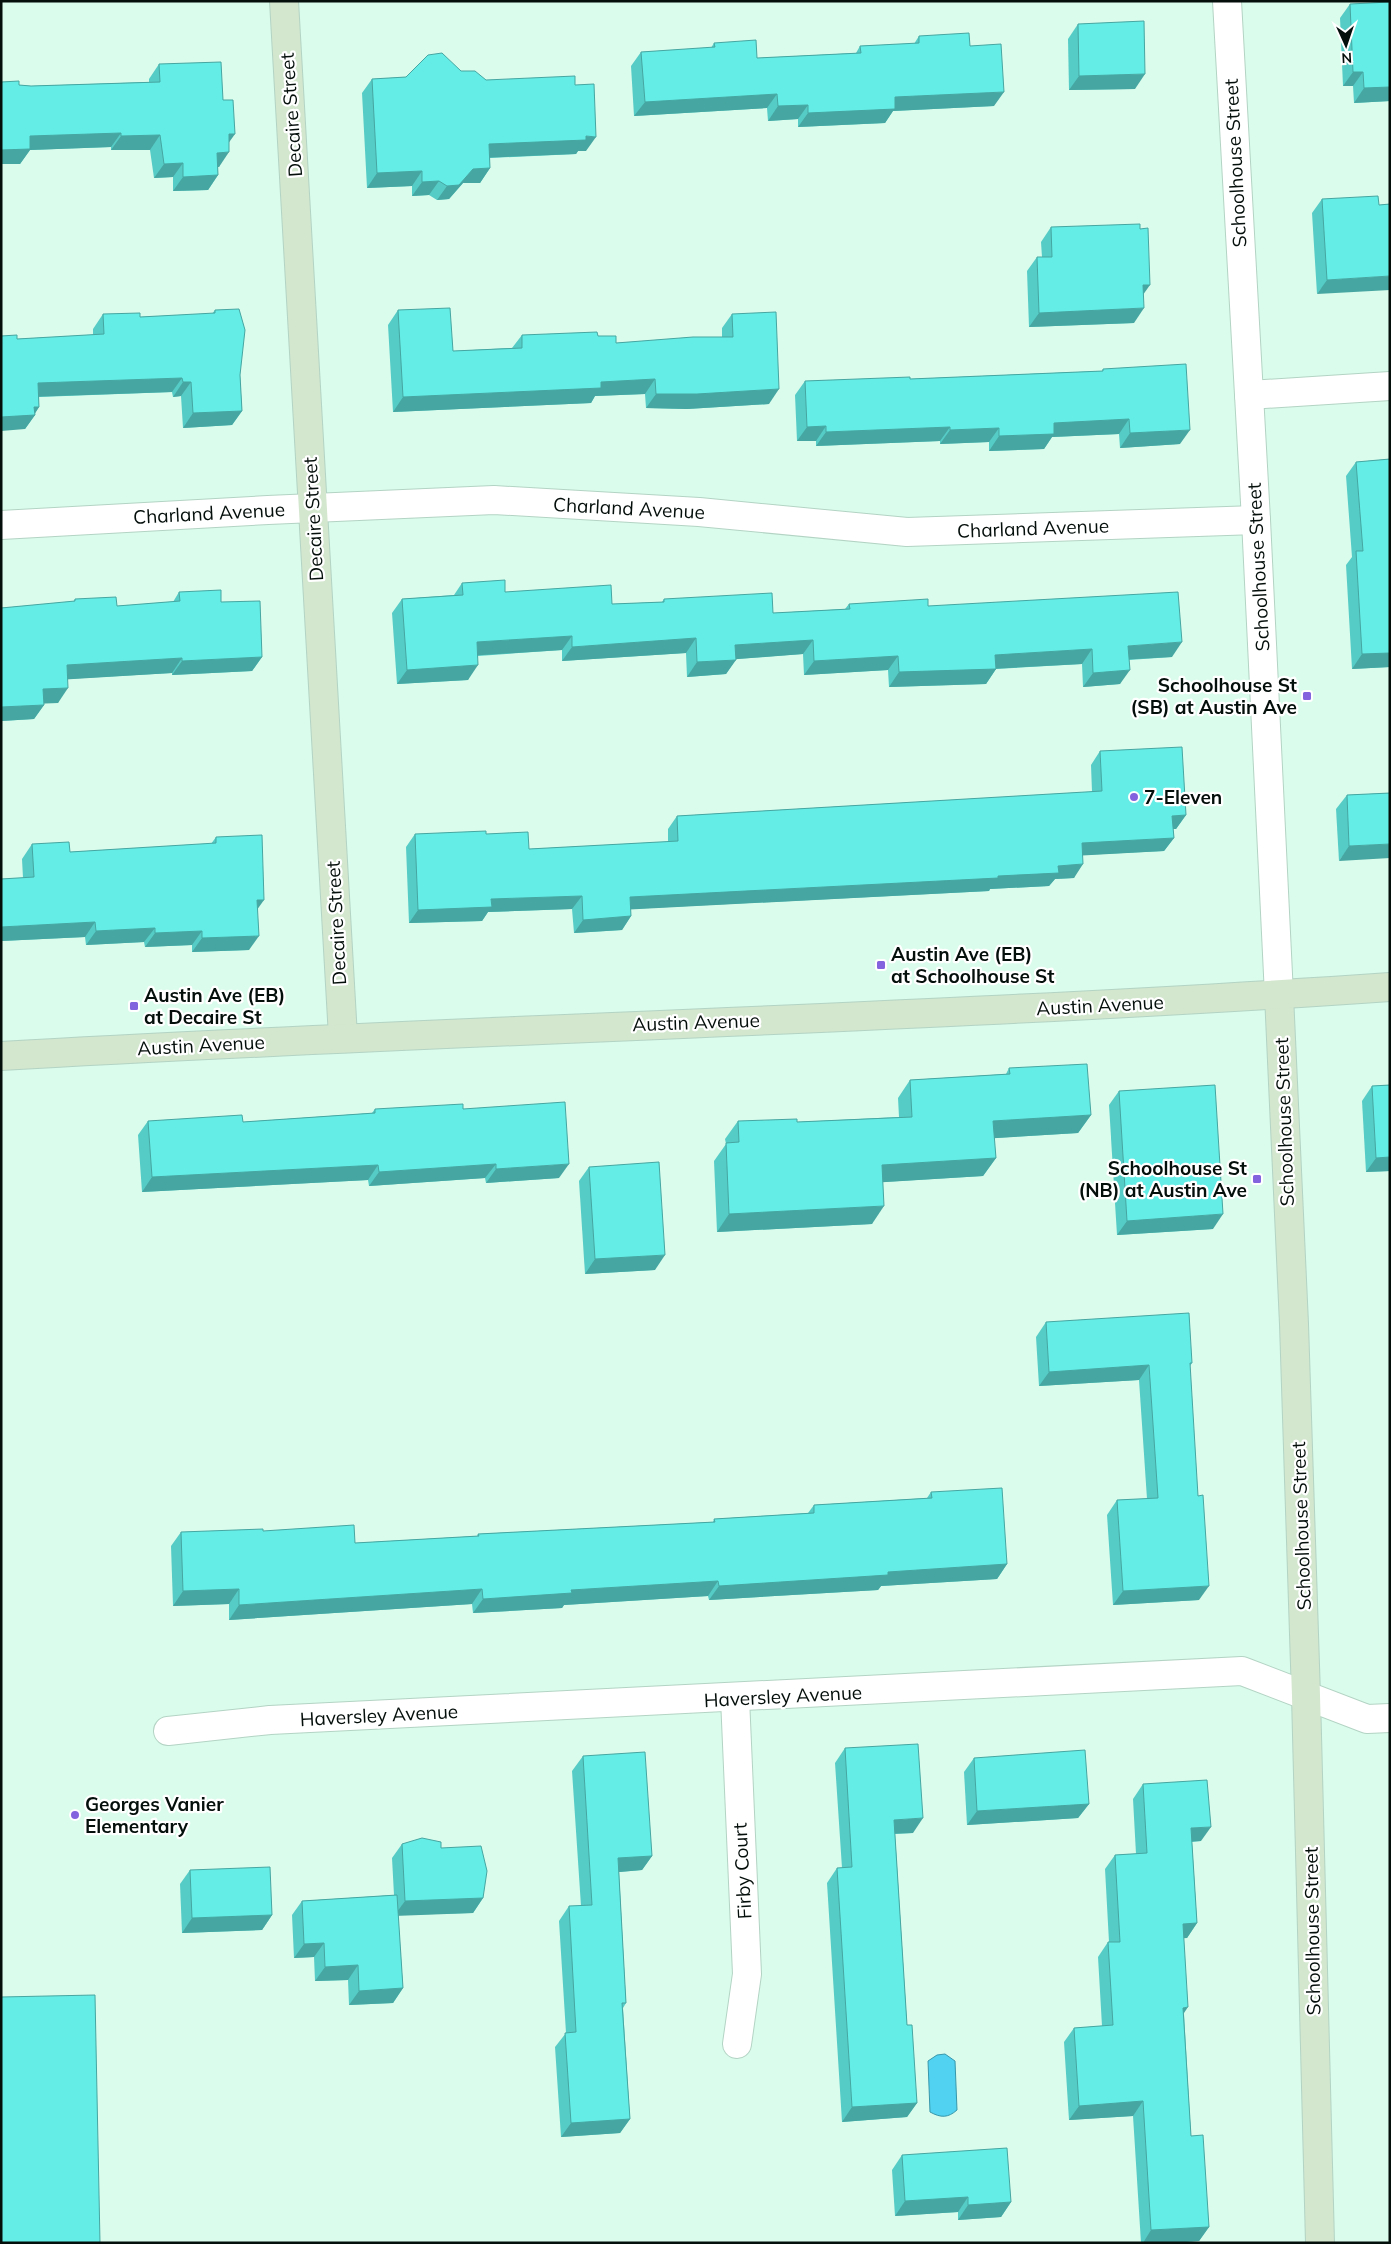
<svg xmlns="http://www.w3.org/2000/svg" width="1391" height="2244" font-family="Mulish,sans-serif">
<rect width="100%" height="100%" fill="#dafcec"/>
<path fill="#50d2f0" stroke="#3997ab" d="M945,2054L955,2061L957,2110C948,2118 941,2118 930,2112L928,2061L937,2055Z"/>
<g fill="none" stroke-linecap="round" stroke-linejoin="round">
<g stroke="#b3d4c4" stroke-width="30">
<g id="street">
<path d="M1227,1L1256,520L1279,995"/>
<path d="M1249,395L1390,386"/>
<path d="M1,525L268,510L494,500L699,512L907,532L1256,520"/>
<path d="M735,1698L747,1974L737,2044"/>
<path d="M168,1731L270,1720L1242,1671L1367,1719L1390,1718"/>
</g>
</g>
<g stroke="#b3d4c4" stroke-width="30">
<g id="secondary">
<path d="M284,1L343,1037"/>
<path d="M1279,995L1294,1324L1306,1696L1320,2243"/>
<path d="M1,1056C464,1029 927,1019 1390,987"/>
</g>
</g>
<use href="#street" stroke="#fff" stroke-width="28"/>
<use href="#secondary" stroke="#d3e6ce" stroke-width="28"/>
</g>
<g fill="#56ccc6">
<path d="M1390,2V101L1354,103L1353,86H1343L1340,18L1350,4Z"/>
<path d="M1078,24L1135,89L1069,90L1068,39Z"/>
<path d="M919,36L970,46L994,106L893,111L885,123L798,127V119L768,121L767,108L634,116L631,66L641,52L711,48L714,43L757,58L856,53L860,46L914,44Z"/>
<path d="M159,64L223,100L229,142L219,167H218V175L208,190L173,191V177L154,178L150,150H111V147L30,150L20,164H1V82L19,85L31,86L149,82V79Z"/>
<path d="M461,71L486,80L575,85L586,151H578L576,154L490,158V168L480,183H463L449,199L437,200L429,195L412,196V186L367,188L362,93L372,79L406,77Z"/>
<path d="M1322,199L1379,205L1390,204L1317,294L1312,213Z"/>
<path d="M1051,227L1134,323L1029,327L1027,271L1037,257H1042L1041,242Z"/>
<path d="M215,310L240,375L242,411L232,425L183,428L181,396L173,397L172,392L39,397V407L35,413V415L25,429L17,339L93,335V329L103,314L140,317L212,314Z"/>
<path d="M398,310L453,351L512,348L522,335L598,336L616,343L722,337V328L732,314L769,404L687,409L646,408L645,394L595,396L591,403L393,412L388,325Z"/>
<path d="M1103,369L1180,444L1120,448L1119,434L1052,437L1044,449L989,451V442L940,444V441L816,446V441H797L795,395L805,381L910,379L1102,371Z"/>
<path d="M1390,459V667L1352,669L1346,565L1352,557L1346,476L1356,462Z"/>
<path d="M462,583L505,592L612,604L662,602L664,599L773,613L845,609L849,604L928,606L1172,657L1129,660L1120,684L1083,687L1082,664L996,669L986,684L889,687L888,670L804,675L803,654L736,659L726,674L687,677L686,653L562,661V650L478,656L468,680L397,684L392,613L402,599L454,595Z"/>
<path d="M179,592L221,602L262,657L252,671L172,675V673L67,679L58,703H44V705L34,719L1,721V608L73,602L75,599L117,606L173,602Z"/>
<path d="M1100,751L1186,815L1176,829H1173L1174,838L1164,851L1083,855L1074,878L1055,879L1049,886L990,889L989,891L630,909L631,916L622,930L574,933L572,909L488,912L482,921L409,923L406,847L415,834H486L529,849L668,842V829L677,816L1092,792L1091,765Z"/>
<path d="M1390,793L1339,861L1336,809L1347,795Z"/>
<path d="M216,837L257,910L249,950L192,952V945L145,947L144,942L86,945L85,937L1,941V879L23,878L22,859L32,844L70,852L211,844Z"/>
<path d="M1009,1068L1091,1115L1078,1133L994,1138L996,1158L983,1176L883,1182L872,1224L717,1232L714,1161L726,1144L725,1139L738,1121L797,1122L899,1117L898,1098L910,1080L1006,1074Z"/>
<path d="M1390,1085V1171L1366,1172L1362,1101L1372,1086Z"/>
<path d="M1119,1091L1213,1229L1117,1235L1109,1105Z"/>
<path d="M375,1109H463L559,1178L486,1183L485,1178L369,1186L368,1180L142,1192L138,1135L148,1121L243,1122L372,1113Z"/>
<path d="M589,1167L655,1270L585,1274L579,1181Z"/>
<path d="M1046,1322L1192,1363L1190,1366L1199,1600L1113,1605L1107,1515L1117,1500L1147,1499L1139,1380L1039,1386L1036,1337Z"/>
<path d="M931,1492L1007,1564L997,1579L881,1586L878,1590L709,1600L708,1596L564,1605L562,1608L473,1613L472,1604L229,1620V1604L173,1606L171,1546L181,1532L263,1531L355,1543L477,1536L478,1534L713,1522L714,1519L808,1513L814,1505L927,1498Z"/>
<path d="M845,1748L913,1833L895,1834L907,2025L917,2103L907,2117L842,2122L827,1883L837,1868H842L835,1763Z"/>
<path d="M583,1756L652,1856L642,1870L619,1872L626,2003L623,2008L630,2119L620,2133L561,2137L555,2047L566,2033L559,1921L569,1906H581L572,1771Z"/>
<path d="M974,1758L1089,1804L1078,1818L967,1825L964,1772Z"/>
<path d="M1143,1784L1201,1841L1192,1842L1197,1923L1187,1938H1184V2014L1191,2136L1209,2227L1199,2241L1171,2243H1141L1133,2116L1069,2120L1064,2042L1074,2028L1102,2026L1098,1957L1108,1942H1109L1105,1869L1115,1855L1136,1854L1133,1799Z"/>
<path d="M402,1844L441,1848L483,1898L473,1913L398,1915L403,1988L393,2003L349,2005L348,1980L315,1981L314,1957L294,1958L292,1915L302,1901L394,1895L392,1858Z"/>
<path d="M190,1870L272,1915L262,1930L182,1933L180,1884Z"/>
<path d="M902,2155L1011,2202L1001,2217L958,2220V2212L895,2216L892,2170Z"/>
</g>
<g fill="#46a6a1">
<path d="M1353,72H1363L1353,86H1343Z"/>
<path d="M1145,74L1135,89L1069,90L1079,76Z"/>
<path d="M1390,87V101L1354,103L1364,88Z"/>
<path d="M1004,92L994,106L893,111L885,123L798,127L808,113L895,97Z"/>
<path d="M777,94L767,108L634,116L645,102Z"/>
<path d="M808,105L798,119L768,121L778,106Z"/>
<path d="M121,133L111,147L30,150L20,164H1V150L30,136Z"/>
<path d="M229,134H235L225,148Z"/>
<path d="M160,135L150,150H111L121,136Z"/>
<path d="M586,136L596,137L586,151H578L576,154L479,158L489,144Z"/>
<path d="M229,152L219,167H207L217,153Z"/>
<path d="M183,163L173,177L154,178L164,164Z"/>
<path d="M490,168L480,183H463L449,199L437,200L447,186L473,169Z"/>
<path d="M422,171L412,186L367,188L377,173Z"/>
<path d="M218,175L208,190L173,191L183,177Z"/>
<path d="M439,181L429,195L412,196L422,182Z"/>
<path d="M1390,276V290L1317,294L1327,280Z"/>
<path d="M1143,285H1150L1140,299Z"/>
<path d="M1144,308L1134,323L1029,327L1039,313Z"/>
<path d="M182,378L172,392L28,397L38,383Z"/>
<path d="M655,379L645,394L595,396L591,403L393,412L403,397L601,382Z"/>
<path d="M183,382H191L181,396L173,397Z"/>
<path d="M779,389L769,404L687,409L646,408L656,394Z"/>
<path d="M34,407H39L34,415H35L25,429L1,431V417Z"/>
<path d="M242,411L232,425L183,428L193,413Z"/>
<path d="M1129,419L1119,434L1052,437L1044,449L989,451L999,436L1054,423Z"/>
<path d="M826,426L816,441H797L807,427Z"/>
<path d="M950,427L940,441L816,446L826,432Z"/>
<path d="M999,428L989,442L940,444L950,430Z"/>
<path d="M1190,430L1180,444L1120,448L1130,433Z"/>
<path d="M572,636L562,650L466,656L477,642Z"/>
<path d="M696,638L686,653L562,661L572,647Z"/>
<path d="M813,640L803,654L725,660L735,645Z"/>
<path d="M1182,642L1172,657L1118,660L1128,646Z"/>
<path d="M1092,649L1082,664L990,669H996L986,684L889,687L899,672L995,655Z"/>
<path d="M1390,653V667L1352,669L1362,654Z"/>
<path d="M898,656L888,670L804,675L814,661Z"/>
<path d="M262,657L252,671L172,675L182,661Z"/>
<path d="M182,658L172,673L57,680L67,665Z"/>
<path d="M736,660L726,674L687,677L697,662Z"/>
<path d="M478,665L468,680L397,684L407,670Z"/>
<path d="M1130,670L1120,684L1083,687L1093,673Z"/>
<path d="M68,688L58,703L33,704L43,689Z"/>
<path d="M44,705L34,719L1,721V707Z"/>
<path d="M1186,815L1176,829H1163L1172,816Z"/>
<path d="M1174,838L1164,851L1073,856L1082,843Z"/>
<path d="M1390,844V858L1339,861L1349,846Z"/>
<path d="M1083,864L1074,878L1055,879L1049,886L990,889L989,891L620,910L630,897L998,876L1058,866Z"/>
<path d="M582,896L572,909L488,912L482,921L409,923L418,910L491,899Z"/>
<path d="M257,900H264L254,914Z"/>
<path d="M631,916L622,930L574,933L583,920Z"/>
<path d="M95,922L85,937L1,941V927Z"/>
<path d="M155,928L144,942L86,945L96,931Z"/>
<path d="M202,931L192,945L145,947L155,933Z"/>
<path d="M259,936L249,950L192,952L202,938Z"/>
<path d="M1091,1115L1078,1133L981,1139L993,1121Z"/>
<path d="M1390,1157V1171L1366,1172L1376,1158Z"/>
<path d="M996,1158L983,1176L870,1183L882,1165Z"/>
<path d="M496,1164L485,1178L369,1186L379,1172Z"/>
<path d="M569,1164L559,1178L486,1183L496,1169Z"/>
<path d="M378,1165L368,1180L142,1192L152,1177Z"/>
<path d="M884,1206L872,1224L717,1232L729,1214Z"/>
<path d="M1223,1214L1213,1229L1117,1235L1127,1221Z"/>
<path d="M665,1255L655,1270L585,1274L595,1259Z"/>
<path d="M1149,1365L1139,1380L1039,1386L1049,1372Z"/>
<path d="M1007,1564L997,1579L881,1586L878,1590L709,1600L719,1586L888,1572Z"/>
<path d="M718,1581L708,1596L564,1605L562,1608L473,1613L483,1599L571,1590Z"/>
<path d="M1209,1586L1199,1600L1113,1605L1123,1591Z"/>
<path d="M239,1589L229,1604L173,1606L183,1591Z"/>
<path d="M482,1589L472,1604L229,1620L239,1605Z"/>
<path d="M1089,1804L1078,1818L967,1825L977,1811Z"/>
<path d="M923,1818L913,1833L884,1834L894,1820Z"/>
<path d="M1211,1827L1201,1841L1181,1842L1191,1828Z"/>
<path d="M652,1856L642,1870L608,1873L618,1858Z"/>
<path d="M483,1898L473,1913L394,1916L405,1901Z"/>
<path d="M272,1915L262,1930L182,1933L192,1918Z"/>
<path d="M1197,1923L1187,1938L1173,1939L1183,1924Z"/>
<path d="M324,1943L314,1957L294,1958L304,1944Z"/>
<path d="M358,1965L348,1980L315,1981L325,1967Z"/>
<path d="M403,1988L393,2003L349,2005L359,1991Z"/>
<path d="M1188,2007L1178,2022L1183,2008Z"/>
<path d="M1143,2101L1133,2116L1069,2120L1079,2106Z"/>
<path d="M917,2103L907,2117L842,2122L852,2107Z"/>
<path d="M630,2119L620,2133L561,2137L571,2123Z"/>
<path d="M968,2197L958,2212L895,2216L905,2201Z"/>
<path d="M1011,2202L1001,2217L958,2220L968,2205Z"/>
<path d="M1209,2227L1199,2241L1171,2243H1143L1151,2230Z"/>
</g>
<g fill="#64ede6" stroke="#46a6a1">
<path d="M1390,2V87L1364,88L1363,72H1353L1350,4Z"/>
<path d="M1144,21L1145,74L1079,76L1078,24Z"/>
<path d="M969,33L970,46L1001,44L1004,92L895,97V109L808,113V105L778,106L777,94L645,102L641,52L715,47L714,43L756,40L757,58L861,53L860,46L919,43V36Z"/>
<path d="M442,53L461,71H475L486,80L575,76V85L594,84L596,137L586,136V140L489,144L490,168L473,169L459,185L447,186L439,181L422,182V171L377,173L372,79L406,77L428,55Z"/>
<path d="M221,62L223,100H233L235,134H229V152L217,153L218,175L183,177V163L164,164L160,135L121,136V133L30,136V149L1,150V82L19,81V85L31,86L160,82L159,64Z"/>
<path d="M1378,196L1379,205L1390,204V276L1327,280L1322,199Z"/>
<path d="M1140,224V229L1148,228L1150,285H1143L1144,308L1039,313L1037,257H1052L1051,227Z"/>
<path d="M450,308L453,351L522,348V335L597,332L598,336H616V343L693,337H733L732,314L776,312L779,389L697,394H656L655,379L601,382V388L403,397L398,310Z"/>
<path d="M239,309L245,330L240,375L242,411L193,413L191,382H183L182,378L38,383L39,407H34L35,415L1,417V336L17,335V339L104,334L103,314L140,313V317L215,313V310Z"/>
<path d="M1186,364L1190,430L1130,433L1129,419L1054,423V434L999,436V428L950,430V427L826,432V426L807,427L805,381L910,377V379L1103,371V369Z"/>
<path d="M1390,459V653L1362,654L1356,551H1363L1356,462Z"/>
<path d="M505,580V592L611,585L612,604L664,602V599L772,593L773,613L850,609L849,604L928,599V606L1178,592L1182,642L1128,646L1130,670L1093,673L1092,649L995,655L996,669L899,672L898,656L814,661L813,640L735,645L736,660L697,662L696,638L572,647V636L477,642L478,665L407,670L402,599L463,595L462,583Z"/>
<path d="M221,590V602L260,601L262,657L182,661V658L67,665L68,688L43,689L44,705L1,707V608L75,601V599L116,597L117,606L180,601L179,592Z"/>
<path d="M1182,747L1186,815L1172,816L1174,838L1082,843L1083,864L1058,866L1059,873L998,876V878L630,897L631,916L583,920L582,896L491,899L492,907L418,910L415,834L486,831V834L528,832L529,849L678,841L677,816L1102,791L1100,751Z"/>
<path d="M1390,793V844L1349,846L1347,795Z"/>
<path d="M262,835L264,900H257L259,936L202,938V931L155,933V928L96,931L95,922L1,927V879L34,877L32,844L69,842L70,852L216,843V837Z"/>
<path d="M1087,1064L1091,1115L993,1121L996,1158L882,1165L884,1206L729,1214L726,1143L739,1142L738,1121L797,1119V1122L912,1117L910,1080L1010,1074L1009,1068Z"/>
<path d="M1215,1085L1223,1214L1127,1221L1119,1091Z"/>
<path d="M1390,1085V1157L1376,1158L1372,1086Z"/>
<path d="M565,1102L569,1164L496,1169V1164L379,1172L378,1165L152,1177L148,1121L242,1115L243,1122L375,1113V1109L463,1104V1109Z"/>
<path d="M659,1162L665,1255L595,1259L589,1167Z"/>
<path d="M1189,1313L1192,1363H1190L1198,1496L1203,1495L1209,1586L1123,1591L1117,1500L1158,1498L1149,1365L1049,1372L1046,1322Z"/>
<path d="M1002,1488L1007,1564L888,1572V1575L719,1586L718,1581L571,1590L572,1593L483,1599L482,1589L239,1605V1589L183,1591L181,1532L263,1529V1531L354,1525L355,1543L479,1536L478,1534L715,1522L714,1519L814,1513V1505L932,1498L931,1492Z"/>
<path d="M918,1744L923,1818L894,1820L907,2025H912L917,2103L852,2107L837,1868L852,1867L845,1748Z"/>
<path d="M1085,1750L1089,1804L977,1811L974,1758Z"/>
<path d="M645,1752L652,1856L618,1858L626,2003H622L630,2119L571,2123L565,2033L576,2032L569,1906L592,1905L583,1756Z"/>
<path d="M1207,1780L1211,1827L1191,1828L1197,1923L1183,1924L1188,2007L1183,2008L1191,2136L1203,2135L1209,2227L1151,2230L1143,2101L1079,2106L1074,2028L1113,2025L1108,1942H1120L1115,1855L1147,1853L1143,1784Z"/>
<path d="M422,1838L441,1842V1848L481,1846L487,1871L483,1898L405,1901L402,1844Z"/>
<path d="M270,1867L272,1915L192,1918L190,1870Z"/>
<path d="M397,1895L403,1988L359,1991L358,1965L325,1967L324,1943L304,1944L302,1901Z"/>
<path d="M95,1995L100,2243H1V1997Z"/>
<path d="M1007,2148L1011,2202L968,2205V2197L905,2201L902,2155Z"/>
</g>
<g fill="#8463de" stroke="#fff" stroke-width="2">
<rect x="1302" y="691" width="10" height="10" rx="2.5"/>
<circle cx="1134" cy="797" r="5"/>
<rect x="876" y="960" width="10" height="10" rx="2.5"/>
<rect x="129" y="1001" width="10" height="10" rx="2.5"/>
<rect x="1252" y="1174" width="10" height="10" rx="2.5"/>
<circle cx="75" cy="1815" r="5"/>
</g>
<g text-anchor="middle" dominant-baseline="central" stroke-width="4.5" stroke-linejoin="round" paint-order="stroke">
<g font-size="19" fill="#040e0a" stroke="#fff">
<text transform="translate(291 115) rotate(-94)">Decaire Street</text>
<text transform="translate(1235 163) rotate(-93)">Schoolhouse Street</text>
<text transform="translate(629 508) rotate(3)">Charland Avenue</text>
<text transform="translate(209 513) rotate(-3)">Charland Avenue</text>
<text transform="translate(313 519) rotate(-93)">Decaire Street</text>
<text transform="translate(1033 528) rotate(-2)">Charland Avenue</text>
<text transform="translate(1258 567) rotate(-93)">Schoolhouse Street</text>
<text transform="translate(336 923) rotate(-93)">Decaire Street</text>
<text transform="translate(1100 1005) rotate(-3)">Austin Avenue</text>
<text transform="translate(696 1022) rotate(-2)">Austin Avenue</text>
<text transform="translate(201 1045) rotate(-3)">Austin Avenue</text>
<text transform="translate(1284 1122) rotate(-92)">Schoolhouse Street</text>
<text transform="translate(1301 1526) rotate(-92)">Schoolhouse Street</text>
<text transform="translate(783 1696) rotate(-3)">Haversley Avenue</text>
<text transform="translate(379 1715) rotate(-3)">Haversley Avenue</text>
<text transform="translate(742 1871) rotate(-93)">Firby Court</text>
<text transform="translate(1312 1931) rotate(-91)">Schoolhouse Street</text>
</g>
<g font-size="19" font-weight="bold" fill="#040e0a" stroke="#fff" text-anchor="start">
<text x="1297" y="685" text-anchor="end">Schoolhouse St<tspan x="1297" dy="22">(SB) at Austin Ave</tspan></text>
<text x="1144" y="797">7-Eleven</text>
<text x="891" y="954">Austin Ave (EB)<tspan x="891" dy="22">at Schoolhouse St</tspan></text>
<text x="144" y="995">Austin Ave (EB)<tspan x="144" dy="22">at Decaire St</tspan></text>
<text x="1247" y="1168" text-anchor="end">Schoolhouse St<tspan x="1247" dy="22">(NB) at Austin Ave</tspan></text>
<text x="85" y="1804">Georges Vanier<tspan x="85" dy="22">Elementary</tspan></text>
</g>
</g>
<rect width="1391" height="2244" fill="none" stroke="#040e0a" stroke-width="5"/>
<g transform="translate(1346 45) rotate(177)" stroke="#ffffff" stroke-width="4" paint-order="stroke">
<path d="M0-4L9 19L0 12L-9 19Z" fill="#040e0a"/>
<text y="-8" font-size="14" font-weight="bold" text-anchor="middle" fill="#040e0a">N</text>
</g>
</svg>
